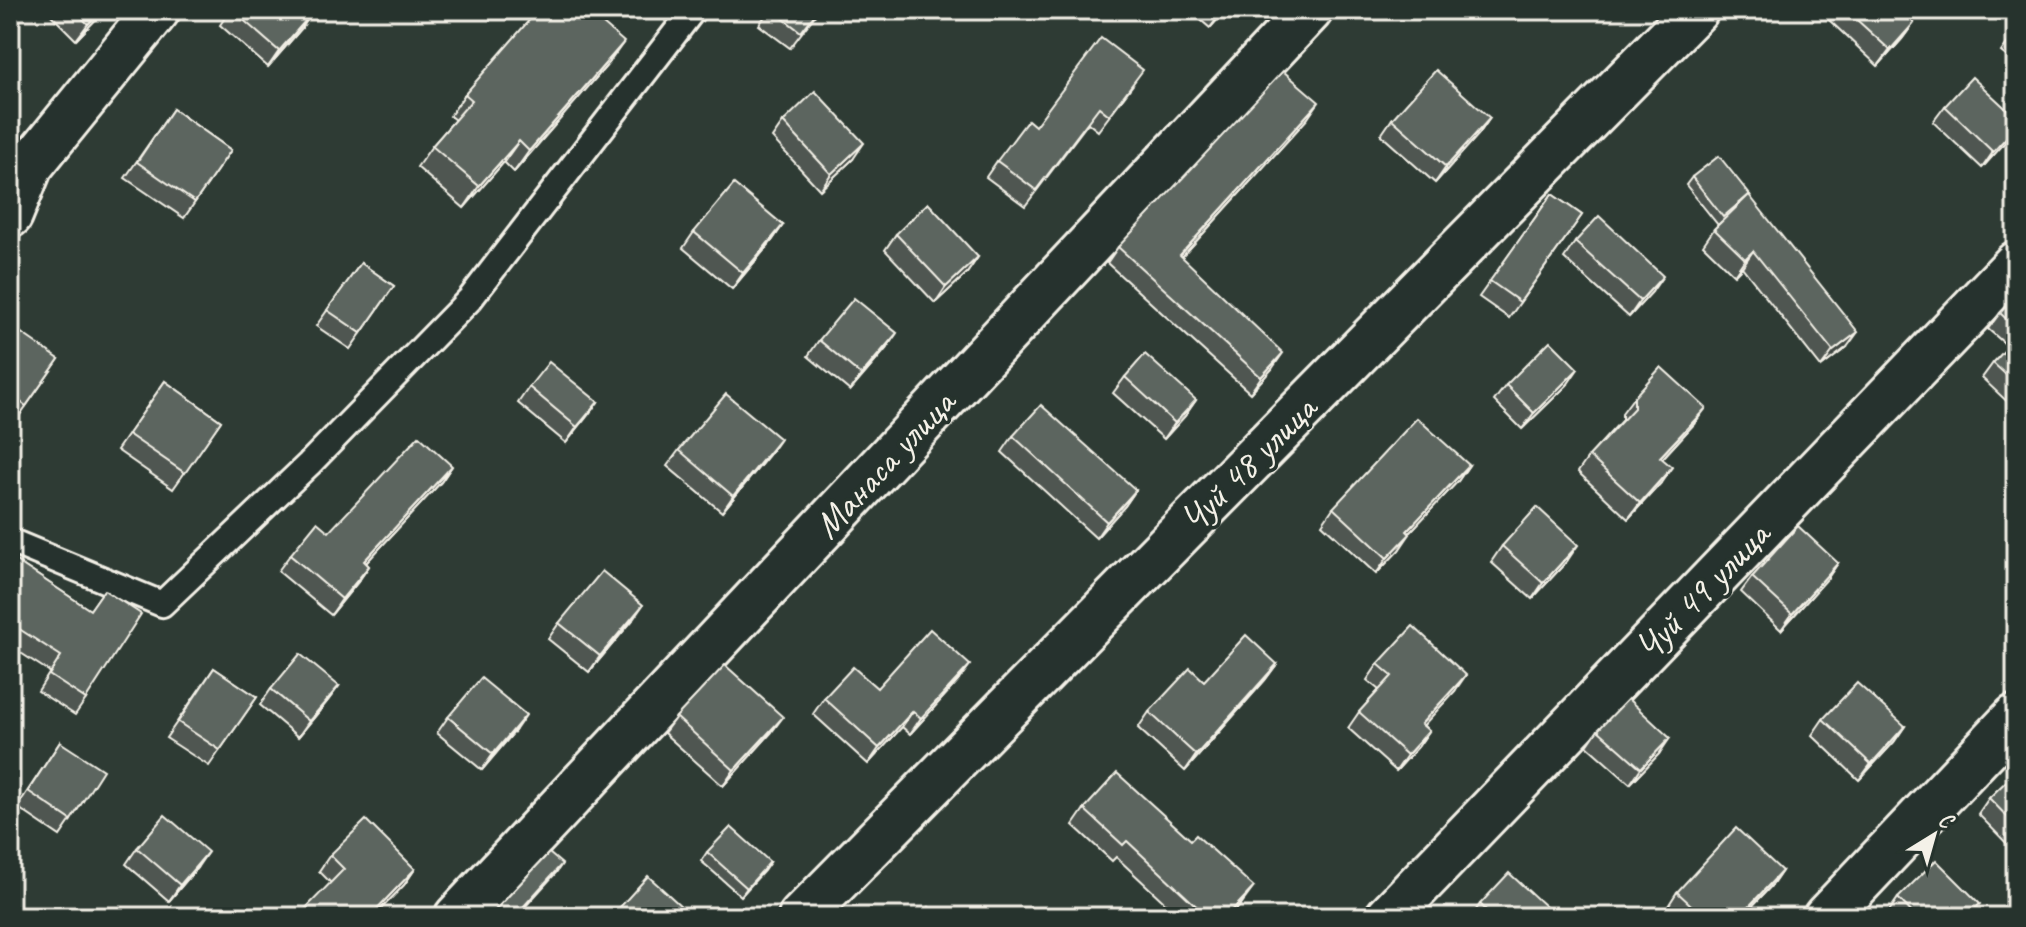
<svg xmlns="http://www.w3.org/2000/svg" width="2026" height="927" font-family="Caveat,sans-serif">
<rect width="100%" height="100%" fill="#2e3b34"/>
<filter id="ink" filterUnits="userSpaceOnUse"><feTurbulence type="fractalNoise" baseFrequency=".0125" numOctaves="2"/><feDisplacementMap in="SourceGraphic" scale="16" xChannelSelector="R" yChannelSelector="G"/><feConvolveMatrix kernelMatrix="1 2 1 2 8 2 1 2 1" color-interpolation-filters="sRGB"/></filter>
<g filter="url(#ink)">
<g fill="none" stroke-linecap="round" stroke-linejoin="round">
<g stroke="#f4f1e8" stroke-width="30">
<path id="lane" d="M10,541L162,604L309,464L470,299L693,10"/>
</g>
<g stroke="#f4f1e8" stroke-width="50">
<g id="street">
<path d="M10,215L30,166L157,10"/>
<path d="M457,917L1310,10"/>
<path d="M801,917L1696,10"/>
<path d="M1388,917L2016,264"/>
<path d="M1826,917L2016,717"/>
</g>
</g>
<use href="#lane" stroke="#26332d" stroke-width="24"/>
<use href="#street" stroke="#26332d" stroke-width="44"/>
</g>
<g fill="#4f5751" stroke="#f4f1e8" stroke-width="2">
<path d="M46,10H105L76,40Z"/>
<path d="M230,10H310L302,28L268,67L220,25Z"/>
<path d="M769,10H819L790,48L759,25Z"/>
<path d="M1189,10H1226L1210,28Z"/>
<path d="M1834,10H1899L1914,23L1902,39L1878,66L1828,19Z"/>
<path d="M2016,31V64L2001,52Z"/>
<path d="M609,63L514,172L504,162L464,208L417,167L432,146L455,120L450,116L465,94Z"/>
<path d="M1132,86L1098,131L1088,123L1025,206L986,177L997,161L1035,126Z"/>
<path d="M1945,106L2016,118V129L2009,138L1982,168L1933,122Z"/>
<path d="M173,109L231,150L184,218L125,178Z"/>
<path d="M1308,118L1182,257L1272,369L1250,393L1107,263L1118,247Z"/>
<path d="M1490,118L1479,134L1435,183L1381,135L1392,119Z"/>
<path d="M783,122L853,159L820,190L772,138Z"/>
<path d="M1692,177L1847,347L1821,367L1742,267L1734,275L1703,245L1714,229L1722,221L1718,225L1686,185Z"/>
<path d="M1552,194L1582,215L1509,318L1479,297Z"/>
<path d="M783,225L772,241L732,289L683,248L694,232Z"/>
<path d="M896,234L978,257L967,273L935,303L885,250Z"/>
<path d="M1575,242L1652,292L1629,317L1564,258Z"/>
<path d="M361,263L394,286L350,349L316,326Z"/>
<path d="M2016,296V329L2004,343L1988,329L2000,313Z"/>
<path d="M819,340L886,349L850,391L808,356Z"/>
<path d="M2016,340V410L1982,378L1993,363Z"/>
<path d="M10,346L59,359L15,422L10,418Z"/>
<path d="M1125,377L1196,400L1185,416L1164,439L1113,393Z"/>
<path d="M165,381L221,421L173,489L117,450Z"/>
<path d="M1506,385H1567L1522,429L1494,401Z"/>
<path d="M529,387L598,402L566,443L518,403Z"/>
<path d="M1634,397L1694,424L1662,459L1661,483L1628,519L1578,472L1589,456L1622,420V413Z"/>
<path d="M1013,436L1136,490L1125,506L1096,538L1002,452Z"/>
<path d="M679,450L769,455L722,512L667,466Z"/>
<path d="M1469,465L1458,481L1409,533L1399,550L1376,574L1322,524L1333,508Z"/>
<path d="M452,466L441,482L366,563L369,566L358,582L331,615L278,571L290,555L329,532Z"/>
<path d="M1502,546L1567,561L1532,599L1491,562Z"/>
<path d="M10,557L90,610L104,590L86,699L75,715L38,691L50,672L10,646Z"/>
<path d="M1838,563L1827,579L1781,630L1741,592L1752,577Z"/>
<path d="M632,621L589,672L548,639L559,623Z"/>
<path d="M1277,664L1265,680L1185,771L1138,728L1149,712L1204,681Z"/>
<path d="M1378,664L1455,691L1423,725L1429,731L1418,747L1396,771L1348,728L1359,712L1379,690L1367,680Z"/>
<path d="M214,668L257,697L209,766L166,738Z"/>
<path d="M958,681L910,734L902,727L868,764L813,714L824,698L877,688Z"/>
<path d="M339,686L327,702L298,737L260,705L271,689Z"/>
<path d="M448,717L515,731L482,770L437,733Z"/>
<path d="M676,717L771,733L723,786L664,733Z"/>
<path d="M1823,719L1905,726L1894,742L1859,780L1812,735Z"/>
<path d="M1598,730L1659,754L1630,784L1587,746Z"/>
<path d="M60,742L71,820L60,836L17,807Z"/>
<path d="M2016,772V853L1978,814L1989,798Z"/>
<path d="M1084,809L1242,903L1230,917H1180L1116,857L1112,861L1073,825Z"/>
<path d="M137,848L197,868L169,901L126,864Z"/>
<path d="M707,852L770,862L741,896L701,861Z"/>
<path d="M330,855L415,869L404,885L373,917H298L331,883L319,871Z"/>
<path d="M1782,871L1773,884L1742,917H1680L1668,906L1677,892Z"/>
<path d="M1898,898L1971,917H1890L1887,914Z"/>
<path d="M1480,904L1557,917H1471Z"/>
</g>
<g fill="#404742" stroke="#f4f1e8" stroke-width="2">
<path d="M101,10H105L76,40L88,24Z"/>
<path d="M1223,10H1226L1210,28Z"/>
<path d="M313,12L302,28L268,67L279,51Z"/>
<path d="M1914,23L1902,39L1878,66L1890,50Z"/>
<path d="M624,42L609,63L514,172L529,151Z"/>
<path d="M1319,102L1308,118L1169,271L1180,255Z"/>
<path d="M1490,118L1479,134L1435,183L1446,167Z"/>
<path d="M2016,127L2009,138L1982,168L1993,152Z"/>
<path d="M519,141L504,162L464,208L479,186Z"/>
<path d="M864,143L853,159L820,190L831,174Z"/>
<path d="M783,225L772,241L732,289L743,273Z"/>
<path d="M1753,251L1742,267L1734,275L1745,259Z"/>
<path d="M978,257L967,273L935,303L946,287Z"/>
<path d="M1663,276L1652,292L1629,317L1640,301Z"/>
<path d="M2016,326V329L2004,343Z"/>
<path d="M1858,332L1847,347L1821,367L1833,351Z"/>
<path d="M897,333L886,349L850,391L861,375Z"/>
<path d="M1283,353L1272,369L1250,393L1261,377Z"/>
<path d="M1578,369L1567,385L1522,429L1534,413Z"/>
<path d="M1196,400L1185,416L1164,439L1175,423Z"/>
<path d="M598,402L586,418L566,443L577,427Z"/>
<path d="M1706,408L1694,424L1649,473L1660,457Z"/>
<path d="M780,439L769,455L722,512L733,496Z"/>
<path d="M1469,465L1458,481L1396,547L1407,531Z"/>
<path d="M452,466L441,482L353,577L364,561Z"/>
<path d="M1672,467L1661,483L1628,519L1640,503Z"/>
<path d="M1136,490L1125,506L1096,538L1107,522Z"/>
<path d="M1410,534L1399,550L1376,574L1387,558Z"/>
<path d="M1578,545L1567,561L1532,599L1543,583Z"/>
<path d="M1838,563L1827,579L1781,630L1792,614Z"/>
<path d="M369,566L358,582L331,615L342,599Z"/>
<path d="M643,605L632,621L589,672L600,656Z"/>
<path d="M1277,664L1265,680L1185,771L1196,755Z"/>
<path d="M970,665L958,681L910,734L921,718Z"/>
<path d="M1466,675L1455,691L1410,740L1421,724Z"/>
<path d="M339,686L327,702L298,737L309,721Z"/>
<path d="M913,711L902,727L868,764L879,748Z"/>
<path d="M526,715L515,731L482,770L493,754Z"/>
<path d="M783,717L771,733L723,786L734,770Z"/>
<path d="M1905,726L1894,742L1859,780L1871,764Z"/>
<path d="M1429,731L1418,747L1396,771L1407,755Z"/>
<path d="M1670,738L1659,754L1630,784L1641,768Z"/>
<path d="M208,852L197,868L169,901L180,885Z"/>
<path d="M770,862L764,871L741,896L747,888Z"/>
<path d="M562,864L556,873L516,917H514Z"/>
<path d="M415,869L404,885L373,917H369Z"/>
<path d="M1782,871L1773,884L1742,917H1739Z"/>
<path d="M1254,887L1242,903L1230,917H1226Z"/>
</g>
<g fill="#5c655e" stroke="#f4f1e8" stroke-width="2">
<path d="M74,10H101L88,24Z"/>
<path d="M232,10H310L313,12L279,51Z"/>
<path d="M538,10H587L624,42L529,151L519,141L479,186L432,146L472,100L465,94Z"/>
<path d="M772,10H818L801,32Z"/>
<path d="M1846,10H1899L1914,23L1890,50Z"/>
<path d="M1101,38L1143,70L1109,115L1099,107L1036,190L997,161L1028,120L1035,126Z"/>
<path d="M1436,70L1490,118L1446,167L1392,119Z"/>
<path d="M1283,71L1319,102L1180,255L1283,353L1261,377L1118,247Z"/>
<path d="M1972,77L2016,118V127L1993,152L1945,106Z"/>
<path d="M815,91L864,143L831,174L783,122Z"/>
<path d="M173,109L231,150L195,202L137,162Z"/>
<path d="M1719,156L1750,195H1749L1723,217L1692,177Z"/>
<path d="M734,184L783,225L743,273L694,232Z"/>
<path d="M1552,194L1582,215L1520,302L1490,281Z"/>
<path d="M1749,195L1858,332L1833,351L1753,251L1745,259L1714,229Z"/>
<path d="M928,203L978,257L946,287L896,234Z"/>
<path d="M1599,216L1663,276L1640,301L1575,242Z"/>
<path d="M361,263L394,286L361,333L327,310Z"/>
<path d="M2016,296V326L2015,327L2000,313Z"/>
<path d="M854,298L897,333L861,375L819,340Z"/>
<path d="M20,332L59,359L26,406L10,394V346Z"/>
<path d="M2015,339L2016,340V384L1993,363Z"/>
<path d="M1550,341L1578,369L1534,413L1506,385Z"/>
<path d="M1145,354L1196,400L1175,423L1125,377Z"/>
<path d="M549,362L598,402L577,427L529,387Z"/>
<path d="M1661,367L1706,408L1660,457L1672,467L1640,503L1589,456L1634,408V397Z"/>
<path d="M165,381L221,421L185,473L128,434Z"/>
<path d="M726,394L780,439L733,496L679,450Z"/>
<path d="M1041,405L1136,490L1107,522L1013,436Z"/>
<path d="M1417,418L1469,465L1407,531L1410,534L1387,558L1333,508Z"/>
<path d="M419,436L452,466L364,561L369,566L342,599L290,555L317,522L329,532Z"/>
<path d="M1537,507L1578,545L1543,583L1502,546Z"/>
<path d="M1798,526L1838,563L1792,614L1752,577Z"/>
<path d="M10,557L90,610L104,590L141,614L86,699L49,675L61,656L10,623Z"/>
<path d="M602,571L643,605L600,656L559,623Z"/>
<path d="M1413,626L1466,675L1421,724L1429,731L1407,755L1359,712L1392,676L1378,664Z"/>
<path d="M930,629L970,665L921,718L913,711L879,748L824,698L853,667L877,688Z"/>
<path d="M1246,635L1277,664L1196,755L1149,712L1190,668L1204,681Z"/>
<path d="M300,654L339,686L309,721L271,689Z"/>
<path d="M725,665L783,717L734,770L676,717Z"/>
<path d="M214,668L257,697L220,750L178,722Z"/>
<path d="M481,678L526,715L493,754L448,717Z"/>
<path d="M1857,683L1905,726L1871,764L1823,719Z"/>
<path d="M1628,699L1670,738L1641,768L1598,730Z"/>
<path d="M60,742L103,770L71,820L28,791Z"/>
<path d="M2016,772V826L1989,798Z"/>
<path d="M1117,773L1191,840L1196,835L1254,887L1226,917H1208L1127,841L1123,845L1084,809Z"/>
<path d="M165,815L208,852L180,885L137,848Z"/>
<path d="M366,820L415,869L369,917H302L299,915L344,869L330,855Z"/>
<path d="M731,827L770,862L747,888L707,852Z"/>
<path d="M1736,828L1782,871L1739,917H1704L1677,892Z"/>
<path d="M549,853L562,864L514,917H489Z"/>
<path d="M1936,860L1980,904L1966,917H1916L1898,898Z"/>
<path d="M1509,873L1557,917H1493L1480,904Z"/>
<path d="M648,876L693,917H611Z"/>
<path d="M929,907L940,917H919Z"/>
<path d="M1427,908L1437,917H1419Z"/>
</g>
</g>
<g text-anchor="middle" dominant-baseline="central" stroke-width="7" stroke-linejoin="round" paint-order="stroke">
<g font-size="38" fill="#f4f1e8" stroke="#26332d">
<text transform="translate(884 464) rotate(-47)">Манаса улица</text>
<text transform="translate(1248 464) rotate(-45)">Чуй 48 улица</text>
<text transform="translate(1702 591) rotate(-46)">Чуй 49 улица</text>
</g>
</g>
<rect width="2026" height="927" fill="none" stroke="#26332d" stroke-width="40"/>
<rect x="20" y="20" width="1986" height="887" fill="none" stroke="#f4f1e8" stroke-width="3" filter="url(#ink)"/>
<g transform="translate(1934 835) rotate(37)" stroke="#26332d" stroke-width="6" paint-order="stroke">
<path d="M0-6L14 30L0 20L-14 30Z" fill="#f4f1e8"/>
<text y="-12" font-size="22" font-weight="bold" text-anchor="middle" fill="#f4f1e8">С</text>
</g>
</svg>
